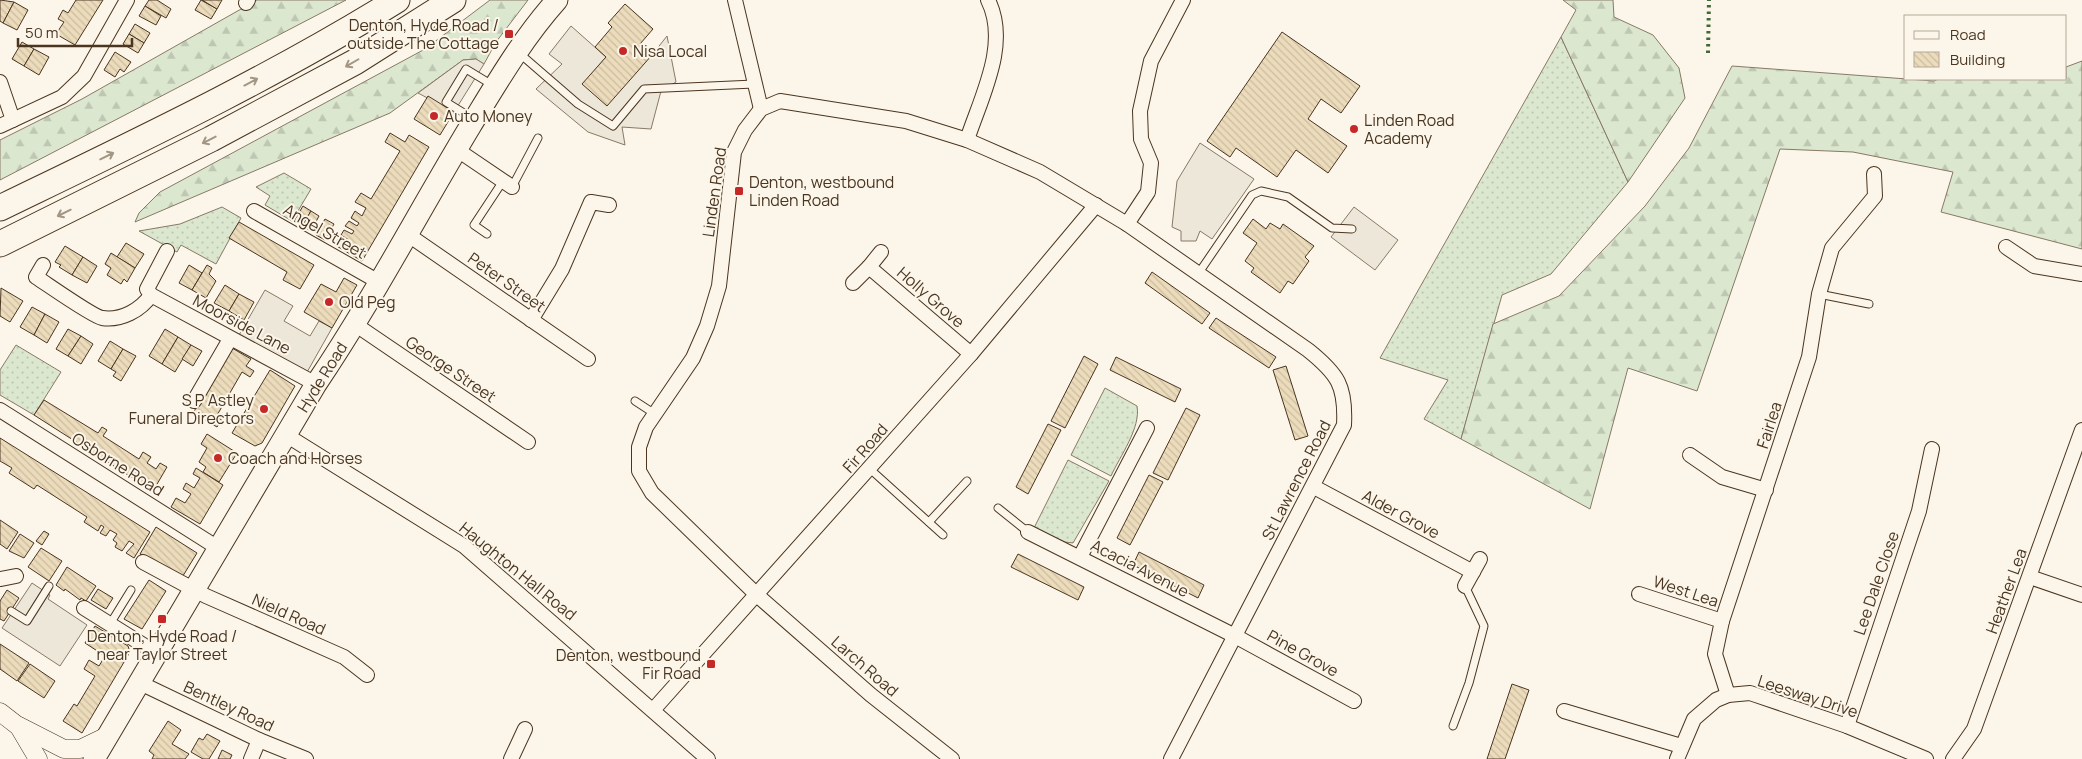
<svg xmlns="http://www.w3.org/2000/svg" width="2082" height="759" font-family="Manrope,sans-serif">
<defs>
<pattern id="grass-dots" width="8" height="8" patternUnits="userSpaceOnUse" patternTransform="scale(1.25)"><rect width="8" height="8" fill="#dce7d0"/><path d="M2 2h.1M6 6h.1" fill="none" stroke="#bec7b2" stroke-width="1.8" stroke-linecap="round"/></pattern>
<pattern id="forest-firs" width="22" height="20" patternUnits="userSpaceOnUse" patternTransform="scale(1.25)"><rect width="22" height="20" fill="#dce7d0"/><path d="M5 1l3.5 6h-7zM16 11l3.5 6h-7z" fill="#bec7b2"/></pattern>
<pattern id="building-back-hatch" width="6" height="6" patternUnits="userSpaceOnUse" patternTransform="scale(1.25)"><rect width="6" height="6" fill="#ecdcbc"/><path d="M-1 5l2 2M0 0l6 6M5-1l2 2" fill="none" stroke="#ccbda1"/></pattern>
</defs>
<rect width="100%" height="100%" fill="#fbf6e9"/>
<g fill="url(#grass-dots)" stroke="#887966">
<path d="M1561,37L1628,182L1551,274L1502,295L1461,439L1424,419L1448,380L1380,358Z"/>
<path d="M284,173L311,189L292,221L265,205L270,196L256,187Z"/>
<path d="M222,207L241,218L216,264L181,245L177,252L139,231L180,224Z"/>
<path d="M16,345L61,372L34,415L0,395V370Z"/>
<path d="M1105,388L1137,406C1141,428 1120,456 1111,476L1071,455Z"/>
<path d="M1068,460L1109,481L1073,543L1065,542L1034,528Z"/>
</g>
<g fill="url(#forest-firs)" stroke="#887966">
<path d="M257,0H346L0,180V140L82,99Z"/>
<path d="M490,0H528L496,42L484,64L476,59L463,60L390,113L135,222L139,213L160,192L425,49Z"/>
<path d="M1563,0H1613L1614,17L1653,35L1679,68L1685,98L1628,182L1561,37L1576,10Z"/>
<path d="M2082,61V249L1941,212L1953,172L1853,152L1780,149L1697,391L1628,368L1590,509L1461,439L1493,324L1559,296L1645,206L1689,148L1732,66L1934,81L1938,79H2066V67Z"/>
</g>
<g fill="#ede7d9" stroke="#887966">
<path d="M571,26L606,57L583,84L652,55L667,36L676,82L661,91L651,129L622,127L625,145L588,132L536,89L562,64L549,54Z"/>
<path d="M476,59L484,64L454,112L418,93L463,60Z"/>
<path d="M1200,143L1254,179L1212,239L1200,231L1196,241H1181V231L1172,227L1177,181Z"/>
<path d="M1354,207L1398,240L1375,270L1331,237Z"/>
<path d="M265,290L293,306L284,321L310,336L319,321L332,328L306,374L239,335Z"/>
<path d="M32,583L50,595L48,599L87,625L60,666L2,628Z"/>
</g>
<g fill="url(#building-back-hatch)" stroke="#4a3520">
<path d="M0,0L14,2L3,23L0,21Z"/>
<path d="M76,0H103L75,45L56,34L64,22L58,19L63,10L68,13Z"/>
<path d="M149,0H157L171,9L166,18L145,6Z"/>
<path d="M201,0L217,9L211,19L195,10Z"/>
<path d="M202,0H222L217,9Z"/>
<path d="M14,2L28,10L17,30L3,23Z"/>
<path d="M625,4L653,29L640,44L652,55L607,106L582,84L606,57L595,47L612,27L608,23Z"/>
<path d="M145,6L161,16L156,25L139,16Z"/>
<path d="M135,24L150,33L144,43L129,34Z"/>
<path d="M1282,32L1360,86L1341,113L1321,99L1308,119L1347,146L1328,173L1296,150L1277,177L1236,148L1230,157L1207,141Z"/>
<path d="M129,34L144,43L138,53L123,44Z"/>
<path d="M22,42L34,49L24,66L12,59Z"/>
<path d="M34,49L49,57L39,75L24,66Z"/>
<path d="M115,52L131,62L124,72L120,69L115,77L104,70Z"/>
<path d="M428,96L454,112L440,135L414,119Z"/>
<path d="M390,133L405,142L409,135L429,147L362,261L335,245L338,239L347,244L349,240L341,235L344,230L352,234L354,231L345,226L349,221L357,226L359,223L351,218L355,211L362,216L366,208L355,202L361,193L371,199L400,151L385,142Z"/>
<path d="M303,206L311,211L302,226L294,221Z"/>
<path d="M311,211L319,216L311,231L302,226Z"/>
<path d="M325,219L334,224L325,240L316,235Z"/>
<path d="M1253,219L1266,229L1270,223L1280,229L1283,224L1314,246L1305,257L1309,261L1293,284L1288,281L1280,293L1251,272L1254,268L1245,261L1257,243L1243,233Z"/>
<path d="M239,222L314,265L300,289L283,280L287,272L229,238Z"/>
<path d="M126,243L144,254L135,268L117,257Z"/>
<path d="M65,246L83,257L72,275L59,267L61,265L55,262Z"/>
<path d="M111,253L135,268L127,282L124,279L121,284L107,275L111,268L105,264Z"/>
<path d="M83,257L97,266L87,283L72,275Z"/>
<path d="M189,265L202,273L192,290L179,283Z"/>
<path d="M207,265L212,268L209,274L216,281L206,298L192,290Z"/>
<path d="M1152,272L1210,313L1202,324L1145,283Z"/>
<path d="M344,278L357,285L332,328L304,312L321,284L336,292Z"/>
<path d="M225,285L239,294L229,311L214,303Z"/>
<path d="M1,288L23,301L10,322L0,316Z"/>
<path d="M239,294L254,302L244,320L229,311Z"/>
<path d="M32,307L45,314L34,335L20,327Z"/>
<path d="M45,314L59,322L47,343L34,335Z"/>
<path d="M1216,318L1276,357L1269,368L1209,328Z"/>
<path d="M68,329L81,336L68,356L56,349Z"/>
<path d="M165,329L178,337L162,364L149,356Z"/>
<path d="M81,336L93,344L81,364L68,356Z"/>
<path d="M178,337L191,345L175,372L162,364Z"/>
<path d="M110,341L123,349L111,369L98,361Z"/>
<path d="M191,345L202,351L193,366L182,359Z"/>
<path d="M232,348L251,359L246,366L254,371L250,377L242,372L216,417L222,420L217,427L193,413Z"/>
<path d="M123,349L136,356L121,381L113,376L116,372L111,369Z"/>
<path d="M1084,356L1098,364L1065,428L1051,421Z"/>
<path d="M1116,357L1181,389L1175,402L1110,370Z"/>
<path d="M1286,366L1308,436L1295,440L1273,370Z"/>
<path d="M270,370L295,386L262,443L255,446L232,433Z"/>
<path d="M44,400L98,433L102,427L107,430L103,436L139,459L143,452L151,457L147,463L156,469L160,463L167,467L153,491L34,415Z"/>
<path d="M1186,408L1200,415L1168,480L1153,473Z"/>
<path d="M1048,424L1061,430L1028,494L1016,487Z"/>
<path d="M207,434L237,453L219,482L203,472L206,467L199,462L207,448L201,444Z"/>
<path d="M0,438L150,532L134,558L126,553L134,544L129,541L122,551L115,547L117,543L113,540L117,534L110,530L106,536L100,533L104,527L101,525L98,531L84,522L87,517L37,485L34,489L9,473L12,468L0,461Z"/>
<path d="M196,468L223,485L200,524L171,507L176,498L185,503L191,494L183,489L186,483L194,488L200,478L193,474Z"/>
<path d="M1149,475L1163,482L1130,545L1117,538Z"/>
<path d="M0,520L18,532L7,549L0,544Z"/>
<path d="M156,527L197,553L181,579L140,554Z"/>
<path d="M44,531L49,534L42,545L36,541Z"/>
<path d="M20,534L34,543L24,558L9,551Z"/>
<path d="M41,548L62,561L49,581L28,567Z"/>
<path d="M1139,552L1204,585L1198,598L1133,565Z"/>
<path d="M1018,554L1084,587L1078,600L1011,567Z"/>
<path d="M67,567L96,586L86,601L81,598L80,600L65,589L64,591L56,585Z"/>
<path d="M149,580L166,591L142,629L124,619Z"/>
<path d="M98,589L113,598L106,609L91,600Z"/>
<path d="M7,590L19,598L4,621L0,619V601Z"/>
<path d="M95,626L128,646L130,652L82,733L63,721L74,704L77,706L95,676L84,669L89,660L99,666L105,656L85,643Z"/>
<path d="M0,644L29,663L17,681L0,669Z"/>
<path d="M30,664L55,681L44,698L18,681Z"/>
<path d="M1512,684L1529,690L1505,759H1487Z"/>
<path d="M168,721L181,730L172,744L189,754L185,759H152L154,755L149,751Z"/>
<path d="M207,734L220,741L209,759H203L191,752L199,738L203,740Z"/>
<path d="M222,750L232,755L230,759H218Z"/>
</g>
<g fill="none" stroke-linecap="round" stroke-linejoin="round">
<g stroke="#4a3520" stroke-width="9">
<g id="service">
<path d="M519,53L578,104L613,126L644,89L754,84"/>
<path d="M472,118L446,102L466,69L494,86"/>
<path d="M512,187L538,138"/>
<path d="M487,234L474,225L503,181"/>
<path d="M1198,274L1252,195L1261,191L1288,197L1332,228L1352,229"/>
<path d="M1819,294L1869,304"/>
<path d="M635,401L655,414"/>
<path d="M870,469L943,535"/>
<path d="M998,508L1028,532"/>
<path d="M929,522L967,481"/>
<path d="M11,611L27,621L49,586"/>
<path d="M110,624L131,590"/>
<path d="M1453,726L1469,683L1484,626L1465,586"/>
</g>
</g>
<g stroke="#4a3520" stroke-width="16">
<g id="minor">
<path d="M735,0L761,109"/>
<path d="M246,3L248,0"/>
<path d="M0,82L13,120"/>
<path d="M0,126L62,97L84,76L127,0"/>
<path d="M967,140C981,97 1010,44 988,0"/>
<path d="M456,149L512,187"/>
<path d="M254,211L379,282"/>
<path d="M1127,224L1148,192L1151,163L1141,139L1140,111L1151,61L1183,0"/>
<path d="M407,234L588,359"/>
<path d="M2006,247L2034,266L2082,274"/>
<path d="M881,252L869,267L971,354"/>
<path d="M43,265L36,277C47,284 92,316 102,318C121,321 141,310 151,295L147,289L167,251"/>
<path d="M853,283L869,267"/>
<path d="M151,295L316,384"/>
<path d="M531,320L562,269L591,202L609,205"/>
<path d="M356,325L528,442"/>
<path d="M194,401L230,339"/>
<path d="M0,410L218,548"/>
<path d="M286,435L464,546L708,759"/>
<path d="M1690,455L1722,477L1766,490"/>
<path d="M1314,487L1473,572"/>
<path d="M1028,532L1235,636L1354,701"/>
<path d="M1080,557L1147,428"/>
<path d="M143,562L206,596L344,657L367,675"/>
<path d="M2030,577L2082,595"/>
<path d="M1,579L16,576"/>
<path d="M1465,586L1480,559"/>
<path d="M1639,594L1722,621"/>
<path d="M84,608L156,653"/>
<path d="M138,682L259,740L306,759"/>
<path d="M1728,695L1715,654L1722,621L1809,357L1819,294L1832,248L1875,196L1874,174"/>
<path d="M654,709L971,354L1096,205"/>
<path d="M1564,711L1681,746"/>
<path d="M1847,726L1919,511L1932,449"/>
<path d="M251,759L259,740"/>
<path d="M511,759L525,729"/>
<path d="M952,759L871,695L758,596L652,493L639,471V447L646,427L693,358L707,326L719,286L734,152L745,130L761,109L780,101L906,121L967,140L1040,172L1127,224L1308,350C1338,374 1346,386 1344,425L1171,759"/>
<path d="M1677,759L1694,719L1716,700L1728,695L1750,693L1847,726L1926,759"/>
<path d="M1953,759L1974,729L2082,430"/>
</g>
</g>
<g stroke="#4a3520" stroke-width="19">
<g id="tertiary">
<path d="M0,712L27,733"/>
<path d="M19,726L64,749H80L107,736"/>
<path d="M19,727L38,759"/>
</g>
</g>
<g stroke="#4a3520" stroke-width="23">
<path id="primary" d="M94,759L316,384C372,301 419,211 471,125C498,81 523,38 557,0"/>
</g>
<g stroke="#4a3520" stroke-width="27">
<g id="motorway">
<path d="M0,208C134,143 270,79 397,0"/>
<path d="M0,244L211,139L355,62L453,0"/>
</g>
</g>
<use href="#service" stroke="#fbf6e9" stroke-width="7"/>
<use href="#minor" stroke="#fbf6e9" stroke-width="14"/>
<use href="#tertiary" stroke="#fbf6e9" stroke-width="18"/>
<use href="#primary" stroke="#fbf6e9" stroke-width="21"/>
<use href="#motorway" stroke="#fbf6e9" stroke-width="25"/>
<path stroke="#436837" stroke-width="4" stroke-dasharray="2.5 4" stroke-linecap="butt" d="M1708,53L1709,0"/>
</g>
<defs><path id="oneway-shaft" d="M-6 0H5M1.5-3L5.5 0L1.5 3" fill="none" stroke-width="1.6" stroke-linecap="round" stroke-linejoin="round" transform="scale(1.25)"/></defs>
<g stroke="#a29684">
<use href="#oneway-shaft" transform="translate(352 63) rotate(150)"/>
<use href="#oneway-shaft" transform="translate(251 82) rotate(-28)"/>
<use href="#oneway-shaft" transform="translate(209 140) rotate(153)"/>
<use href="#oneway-shaft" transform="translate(107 156) rotate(-26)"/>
<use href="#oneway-shaft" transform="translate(64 213) rotate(154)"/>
</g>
<g fill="#c62828" stroke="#fbf6e9" stroke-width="2">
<rect x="504" y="29" width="10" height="10" rx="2.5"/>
<circle cx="623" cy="51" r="5"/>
<circle cx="434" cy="116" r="5"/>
<circle cx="1354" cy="129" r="5"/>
<rect x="734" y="186" width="10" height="10" rx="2.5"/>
<circle cx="329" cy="302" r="5"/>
<circle cx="264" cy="409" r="5"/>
<circle cx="218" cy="458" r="5"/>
<rect x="157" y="614" width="10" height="10" rx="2.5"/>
<rect x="706" y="659" width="10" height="10" rx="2.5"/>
</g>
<g text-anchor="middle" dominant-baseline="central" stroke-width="4" stroke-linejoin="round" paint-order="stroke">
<g font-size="16" fill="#4a3520" stroke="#fbf6e9" text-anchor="start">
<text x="499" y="25" text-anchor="end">Denton, Hyde Road /<tspan x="499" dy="18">outside The Cottage</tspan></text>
<text x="633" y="51">Nisa Local</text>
<text x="444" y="116">Auto Money</text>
<text x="1364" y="120">Linden Road<tspan x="1364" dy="18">Academy</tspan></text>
<text x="749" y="182">Denton, westbound<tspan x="749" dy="18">Linden Road</tspan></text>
<text x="339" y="302">Old Peg</text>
<text x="254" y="400" text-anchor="end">S P Astley<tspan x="254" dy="18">Funeral Directors</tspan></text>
<text x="228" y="458">Coach and Horses</text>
<text x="162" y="636" text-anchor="middle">Denton, Hyde Road /<tspan x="162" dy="18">near Taylor Street</tspan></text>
<text x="701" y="655" text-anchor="end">Denton, westbound<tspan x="701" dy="18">Fir Road</tspan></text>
</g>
<g font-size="16" fill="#4a3520" stroke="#fbf6e9">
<text transform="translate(714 192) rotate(-82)">Linden Road</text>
<text transform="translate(325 231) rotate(30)">Angel Street</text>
<text transform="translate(507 282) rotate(35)">Peter Street</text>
<text transform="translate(931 297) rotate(41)">Holly Grove</text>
<text transform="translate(242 324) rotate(28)">Moorside Lane</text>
<text transform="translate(451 369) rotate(34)">George Street</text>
<text transform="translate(322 377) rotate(-58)">Hyde Road</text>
<text transform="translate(1769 425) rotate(-72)">Fairlea</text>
<text transform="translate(865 448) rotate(-49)">Fir Road</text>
<text transform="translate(118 464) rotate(32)">Osborne Road</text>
<text transform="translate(1296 480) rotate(-63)">St Lawrence Road</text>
<text transform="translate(1401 514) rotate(28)">Alder Grove</text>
<text transform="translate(1140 568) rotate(27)">Acacia Avenue</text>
<text transform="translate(518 571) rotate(39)">Haughton Hall Road</text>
<text transform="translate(1876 583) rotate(-71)">Lee Dale Close</text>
<text transform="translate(1686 591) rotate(18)">West Lea</text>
<text transform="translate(2006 591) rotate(-70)">Heather Lea</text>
<text transform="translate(289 614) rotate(24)">Nield Road</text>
<text transform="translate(1303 653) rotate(29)">Pine Grove</text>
<text transform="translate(865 666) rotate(41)">Larch Road</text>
<text transform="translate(1808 696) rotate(18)">Leesway Drive</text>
<text transform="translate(229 706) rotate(25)">Bentley Road</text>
</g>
</g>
<rect x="1904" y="15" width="162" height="65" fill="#fbf6e9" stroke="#b4a999"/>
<rect x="1914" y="31" width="25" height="8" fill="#fbf6e9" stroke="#b4a999"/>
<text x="1950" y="40" font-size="15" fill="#4a3520">Road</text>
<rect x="1914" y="52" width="25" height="15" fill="url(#building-back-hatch)" stroke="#b4a999"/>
<text x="1950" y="65" font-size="15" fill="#4a3520">Building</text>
<path d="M18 38v8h114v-8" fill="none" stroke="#4a3520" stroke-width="2.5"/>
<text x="25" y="38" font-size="15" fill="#4a3520" stroke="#fbf6e9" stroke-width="4" paint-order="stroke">50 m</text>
</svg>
